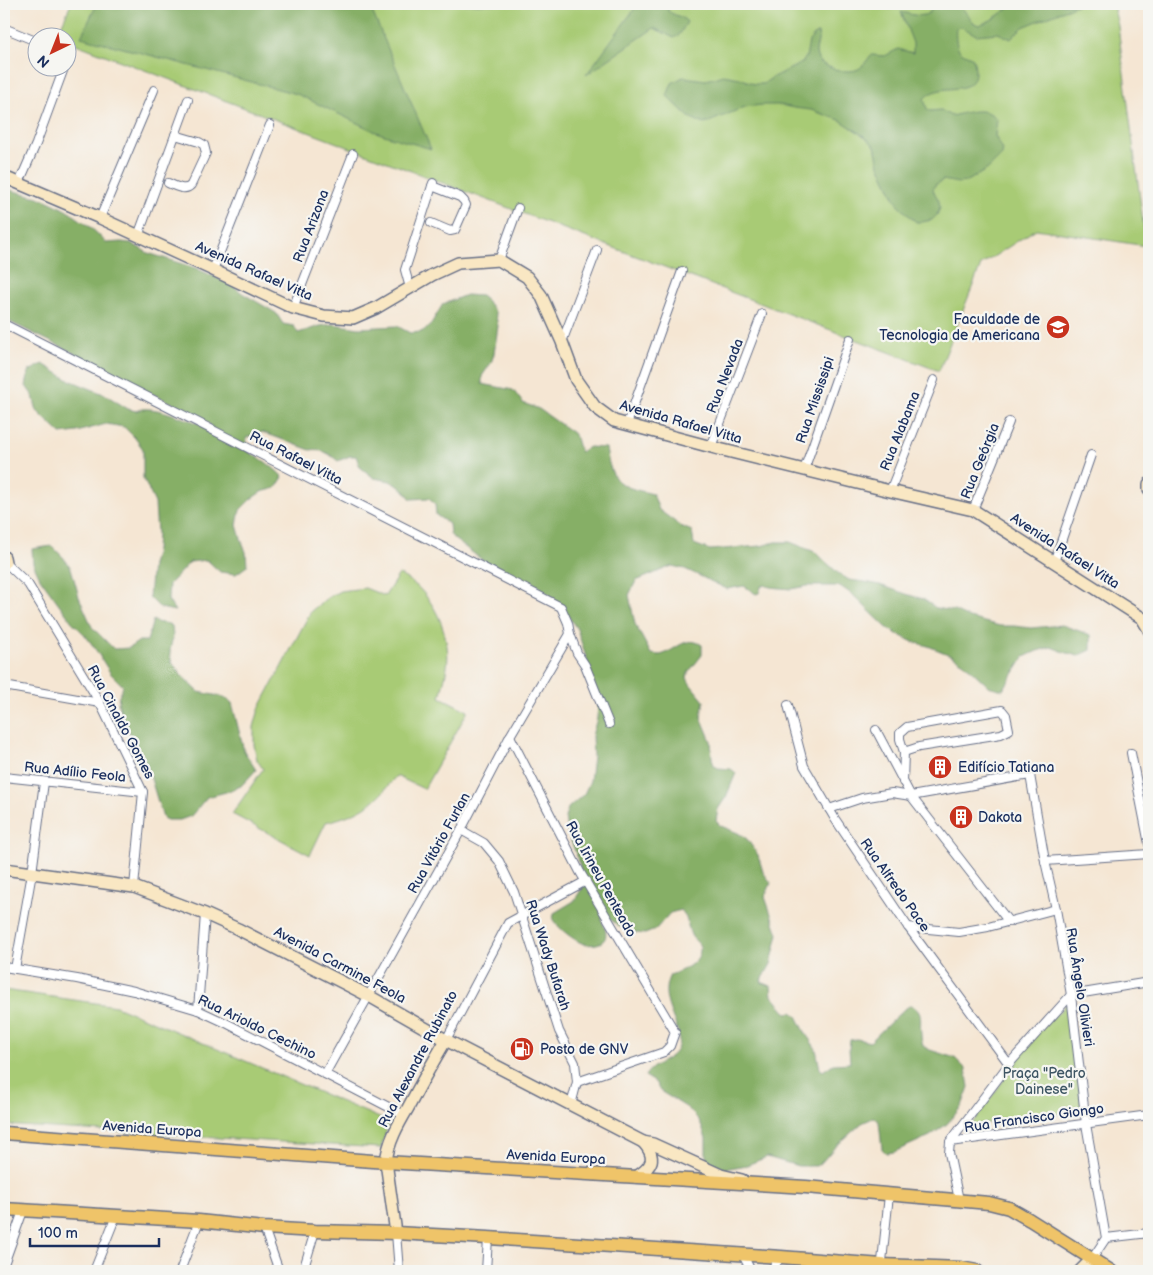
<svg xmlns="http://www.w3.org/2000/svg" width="1153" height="1275" font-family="'Balsamiq Sans',sans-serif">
<rect width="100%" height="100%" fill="#f6f6f2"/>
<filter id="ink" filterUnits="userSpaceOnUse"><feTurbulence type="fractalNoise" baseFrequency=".02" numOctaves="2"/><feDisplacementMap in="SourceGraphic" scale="10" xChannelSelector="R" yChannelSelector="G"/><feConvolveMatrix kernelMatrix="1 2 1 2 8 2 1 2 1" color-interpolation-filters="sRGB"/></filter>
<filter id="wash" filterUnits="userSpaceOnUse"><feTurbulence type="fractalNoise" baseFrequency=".0096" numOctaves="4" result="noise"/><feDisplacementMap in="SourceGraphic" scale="20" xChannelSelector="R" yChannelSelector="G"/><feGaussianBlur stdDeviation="1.12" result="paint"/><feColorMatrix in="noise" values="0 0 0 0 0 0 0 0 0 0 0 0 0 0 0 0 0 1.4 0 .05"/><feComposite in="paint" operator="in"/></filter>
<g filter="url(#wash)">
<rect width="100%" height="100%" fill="#f5e6d3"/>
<g fill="#a8cb75" stroke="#627d6a">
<path d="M71,4H1113L1118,26L1146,246L1036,229L981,265L939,371L68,41V38L56,37Z"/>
<path d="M399,574C405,578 412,582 418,587C434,603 444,624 447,646C450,663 444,681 440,697L468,711L424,789L396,776C390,783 384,792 377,798C363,811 344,818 326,822L310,855L232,814L263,769L257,760L254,745V727L259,709L311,611L327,598L340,591L365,588L385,596Z"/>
<path d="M4,990L116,1006L389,1122L381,1148L4,1125Z"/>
<path d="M1069,1002L1083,1111L971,1125L1039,1031Z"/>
</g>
<g fill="#86af66" stroke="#506f62">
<path d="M97,4H369L431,149C413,143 394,139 376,132L297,94L81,37Z"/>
<path d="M634,4H668V11C674,16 683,16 687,22L680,34L674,38L654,28L586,75L635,8Z"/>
<path d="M934,4H959L974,23L979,25L991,20L1015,4H1079L1023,27L1011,39L998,33L976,35L962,27L956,28C955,34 956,48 961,52C964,54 969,56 973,58C985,104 940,78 924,99L927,109L930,111L941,110L951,116C966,113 985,105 997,119L995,136L1003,150L1002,155L988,169L966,182L958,183L943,180L935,185L933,190L939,201L940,208L937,215L932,220L922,222H916L901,208L894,197L879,165L875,146L864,136L840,120L811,110L794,108L780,105H762L745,107L704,124L689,117L667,96L672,83L683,77L706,80L723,75L740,78L754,84H763L773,77L802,63L806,57L809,41L816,33H818C820,41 814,49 817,57C822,69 851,75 860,68C864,65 868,59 871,55L885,56L898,49L913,53V43L901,12C915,15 929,21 934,4Z"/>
<path d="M4,188C15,192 27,194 38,197C61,205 91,224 106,243L121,242L131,243L148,253L195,268L231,284L242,293L276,313L283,324L294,326L298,333L320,326L333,324L359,328L397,326L410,333L421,332L429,327L443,304L466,295L481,296L489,303L495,312L498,326L494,354L491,363L482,376V384L513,390L523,403L539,409L573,433L576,438L580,452L589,447L606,448C607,457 611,476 619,482C628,489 642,491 653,494L659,510L682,527L692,531L694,544L710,550L761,546L775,542H790L815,552L838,573L849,580L865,582L880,585L909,595L923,599L936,608L954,611L969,618L1000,626H1014L1031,628L1062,625L1091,635V650L1078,656L1064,652L1051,647L1037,651L1024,657L1003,690L988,686L964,663L953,656L928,646L913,642L897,634L886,627L853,595L840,586H807L791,589L770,587L764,585L761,587L759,593L756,594L744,586L727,589L685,569L672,566L636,581L629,595L635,624L651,654C654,654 657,655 660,655C675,652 685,634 702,645V655L688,673L687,678L690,684L704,701L701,717L711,741L712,758L714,765L718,768L731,769L736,773L726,797L718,809L716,821L721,826L738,833L747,839L758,855L763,872L771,883L765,897L778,934L771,964L761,982L771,986L772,996C778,1001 782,1010 787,1013L792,1012L797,1016L806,1034L816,1049L820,1069L823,1071L833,1064L850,1063L849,1048L850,1040L857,1039L870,1042L903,1010L911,1005C925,1013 919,1020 921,1034C921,1038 922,1042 923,1046L930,1050L955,1058L966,1069L969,1087L962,1106L947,1124L930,1136L894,1152L886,1153L882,1149L879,1122L877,1119L873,1118L862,1123L834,1148L821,1163L816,1166H798L767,1157L747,1165L713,1171L706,1163V1138L699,1120L686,1107L660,1091L655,1082L645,1076C652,1063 673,1060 677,1049C687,1028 655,1003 670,975C681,971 702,963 700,947C699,942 693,940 691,935C687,926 688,917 681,910L670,913L655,930L645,934L627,932L611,920L602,916L601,919C605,927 610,938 600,943C595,945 589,945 584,944C573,940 560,929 553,920L554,913L574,901L583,887V880L578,859L567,831L565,817L568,808L584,794L590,781L593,756L592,736L597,718L598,705L594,682L577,629L563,609L546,592L532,582L500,573L454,539L450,534L449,524L436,515L435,504L429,498L411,499L403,489L390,481L374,478L360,467L356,456H350L338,461C329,454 322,448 310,450L262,432L246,438L250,453C263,459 273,467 283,477L276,488L261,492L251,499L240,510L237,525L241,539L246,552L247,566L236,574L220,572L207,560L190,562L169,584L168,600L175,611L160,608L149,597L152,565L156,550L157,534L155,503L143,478V449L135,438L124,427L106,424L77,432L61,434L37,411L33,396L26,386L29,371L43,364L67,379L106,395L128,409L136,411C153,402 193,424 213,427L189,411L129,383L72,352L4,319Z"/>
<path d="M52,546L63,557L71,568L79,597L92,627L114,649L129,648L139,641H147L153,620C159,625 166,621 172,626L173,636L170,650L171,660L180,674L199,692L224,697L232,703L244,751L256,770L241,786L226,792L207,797L191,816L180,820H167L163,818L147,766L127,728L118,703L119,696L123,686L111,674L94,647L85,635L72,622L40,578L33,563L32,549Z"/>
</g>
</g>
<g filter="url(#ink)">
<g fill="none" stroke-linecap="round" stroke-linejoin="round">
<g stroke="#676f87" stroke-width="10">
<g id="street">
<path d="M4,28L38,42"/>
<path d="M68,54L69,55L68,59"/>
<path d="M19,183L36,144L64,68"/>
<path d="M168,183C176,186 185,192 191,185L206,153L204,145L199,142L175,135"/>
<path d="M100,218L154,90"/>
<path d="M431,223L450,231L455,230L466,205L464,201L460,197L432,186"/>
<path d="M138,236L188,100"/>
<path d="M499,260L518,208"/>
<path d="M213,270L270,125"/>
<path d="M410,288L405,270L433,183"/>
<path d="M293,308L353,154"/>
<path d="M4,324L561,607L568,623L570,634L510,736L461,830L325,1074"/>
<path d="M562,342L597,250"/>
<path d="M627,424L682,271"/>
<path d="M711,447L762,314"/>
<path d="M804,470L850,339"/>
<path d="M890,491L934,380"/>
<path d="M973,510L1009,422"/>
<path d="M5,562L28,584L100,703L143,792L134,887"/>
<path d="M1054,562L1091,455"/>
<path d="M570,634L577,653L585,665L609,724"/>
<path d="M4,686L100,703"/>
<path d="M788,705L804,766L835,819L908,927L1009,1064"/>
<path d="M876,730L911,796L1009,922"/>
<path d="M510,736L580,872L675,1032L670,1046L664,1052L577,1082"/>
<path d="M1131,753L1149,844"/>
<path d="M4,777L143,792"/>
<path d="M903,782L904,752L900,739V733L907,727L1002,710L1006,715L1009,730L1001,734L919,747L904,752"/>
<path d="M829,809L862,798L892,793L911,796L1030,775L1045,861L1056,909L1071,995L1086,1124L1106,1238L1092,1259"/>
<path d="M461,830L484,843L499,861L514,892L559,1031L575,1063L577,1082L571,1105"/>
<path d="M1045,861L1149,854"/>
<path d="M908,927L959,932L988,927L1056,909"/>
<path d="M4,967L77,979L134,991L198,1010L228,1024L404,1115"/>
<path d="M15,969L32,873L44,782"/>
<path d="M198,1010L205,914"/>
<path d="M446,1040L508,923L586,881"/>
<path d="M950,1142L1149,1115"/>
<path d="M959,1200L949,1153L950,1142L1009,1064L1071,995L1149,982"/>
<path d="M264,1228L279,1271"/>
<path d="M396,1233L399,1271"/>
<path d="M1106,1238L1149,1233"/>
<path d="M743,1255L751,1271"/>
<path d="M4,1264L23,1211"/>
<path d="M94,1271L116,1216"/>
<path d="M180,1271L199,1221"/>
<path d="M303,1271L315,1231"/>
<path d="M486,1271L488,1238"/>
<path d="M770,1271L781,1257"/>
<path d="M881,1271L889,1195"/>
</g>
</g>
<g stroke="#676f87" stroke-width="14">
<g id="secondary">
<path d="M4,177L100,218L213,270L293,308L324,316L353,318L376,308L432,275L458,263L499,260L527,277L541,295L562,342L576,380L595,407L614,421L719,449L890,491L973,510L1142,618L1149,630"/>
<path d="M1149,484V489"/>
<path d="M4,557L5,562L4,564"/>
<path d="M4,869L134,887L205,914L238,929L369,996L446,1040L643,1142L653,1144L721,1175L742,1180"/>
<path d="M636,1177C653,1166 657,1158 643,1142"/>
<path d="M396,1233L386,1162C388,1142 398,1125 408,1108C420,1085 433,1062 446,1040"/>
<path d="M1080,1271L1092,1259"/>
</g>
</g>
<g stroke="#676f87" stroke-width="15">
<g id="primary">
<path d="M4,1133L386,1162L806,1187L989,1203L1009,1208L1030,1220L1111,1271"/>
<path d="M4,1209L199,1221L264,1228L315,1231L396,1233L488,1238L781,1257L882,1265L961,1268L977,1271"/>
</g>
</g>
<use href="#street" stroke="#fff" stroke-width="8"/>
<use href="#secondary" stroke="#f9e7c3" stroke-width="11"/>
<use href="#primary" stroke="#efc469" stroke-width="12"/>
</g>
</g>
<defs>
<g id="university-disc" transform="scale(1.25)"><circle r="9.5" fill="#c8321e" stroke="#f6f6f2"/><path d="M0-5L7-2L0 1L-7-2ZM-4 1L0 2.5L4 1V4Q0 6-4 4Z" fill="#fff"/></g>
<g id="building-disc" transform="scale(1.25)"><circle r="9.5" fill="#c8321e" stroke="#f6f6f2"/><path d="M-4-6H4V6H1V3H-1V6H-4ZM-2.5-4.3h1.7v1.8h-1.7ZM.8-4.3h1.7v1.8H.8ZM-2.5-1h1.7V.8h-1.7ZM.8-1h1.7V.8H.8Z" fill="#fff"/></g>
<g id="fuel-disc" transform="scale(1.25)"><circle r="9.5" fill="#c8321e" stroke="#f6f6f2"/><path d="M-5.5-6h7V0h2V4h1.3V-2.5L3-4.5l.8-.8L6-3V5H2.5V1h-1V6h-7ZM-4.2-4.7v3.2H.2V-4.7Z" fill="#fff"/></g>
</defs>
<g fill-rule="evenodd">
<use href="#university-disc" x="1058" y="327"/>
<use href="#building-disc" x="940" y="767"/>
<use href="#building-disc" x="961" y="817"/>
<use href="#fuel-disc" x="522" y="1049"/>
</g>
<g text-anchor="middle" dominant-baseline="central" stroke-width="4.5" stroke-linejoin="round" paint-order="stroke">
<g font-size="14" fill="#1b2f5e" stroke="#f6f6f2">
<text transform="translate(311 226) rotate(-69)">Rua Arizona</text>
<text transform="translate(254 271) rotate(24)">Avenida Rafael Vitta</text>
<text transform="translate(725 376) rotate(-69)">Rua Nevada</text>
<text transform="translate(815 400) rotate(-71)">Rua Mississipi</text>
<text transform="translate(681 422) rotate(16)">Avenida Rafael Vitta</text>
<text transform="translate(900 431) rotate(-68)">Rua Alabama</text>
<text transform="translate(296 458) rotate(27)">Rua Rafael Vitta</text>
<text transform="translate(980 461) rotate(-68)">Rua Geórgia</text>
<text transform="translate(1065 551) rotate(33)">Avenida Rafael Vitta</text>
<text transform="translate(121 722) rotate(62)">Rua Cinaldo Gomes</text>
<text transform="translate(75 772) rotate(6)">Rua Adílio Feola</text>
<text transform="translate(439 843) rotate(-61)">Rua Vitório Furlan</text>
<text transform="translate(601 879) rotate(61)">Rua Irineu Penteado</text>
<text transform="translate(895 885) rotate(55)">Rua Alfredo Pace</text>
<text transform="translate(548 955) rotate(72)">Rua Wady Bufarah</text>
<text transform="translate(340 965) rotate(28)">Avenida Carmine Feola</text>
<text transform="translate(1080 987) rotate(81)">Rua Ângelo Olivieri</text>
<text transform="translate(257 1027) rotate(26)">Rua Arioldo Cechino</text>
<text transform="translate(418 1059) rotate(-62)">Rua Alexandre Rubinato</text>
<text transform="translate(1034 1118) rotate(-8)">Rua Francisco Giongo</text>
<text transform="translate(152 1129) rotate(4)">Avenida Europa</text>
<text transform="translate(556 1157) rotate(3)">Avenida Europa</text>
</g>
<g font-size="14" fill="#1b2f5e" stroke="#f6f6f2" text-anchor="start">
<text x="1040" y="319" text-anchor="end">Faculdade de<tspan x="1040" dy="16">Tecnologia de Americana</tspan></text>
<text x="958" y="767">Edifício Tatiana</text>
<text x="978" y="817">Dakota</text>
<text x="540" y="1049">Posto de GNV</text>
</g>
<g font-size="14" fill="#3e5664" stroke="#f6f6f2">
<text x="1044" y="1073">Praça "Pedro<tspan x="1044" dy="16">Dainese"</tspan></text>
</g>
</g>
<rect width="1153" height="1275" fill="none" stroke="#f6f6f2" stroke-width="20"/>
<g transform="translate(52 52) rotate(223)"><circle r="24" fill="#f6f6f2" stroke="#9ea6b7"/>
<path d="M0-4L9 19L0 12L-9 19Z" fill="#c8321e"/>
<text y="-8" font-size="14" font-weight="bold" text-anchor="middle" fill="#1b2f5e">N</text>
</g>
<path d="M30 1238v8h129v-8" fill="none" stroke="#1b2f5e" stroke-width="2.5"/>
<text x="38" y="1238" font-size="15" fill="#1b2f5e" stroke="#f6f6f2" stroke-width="4" paint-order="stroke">100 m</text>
</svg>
